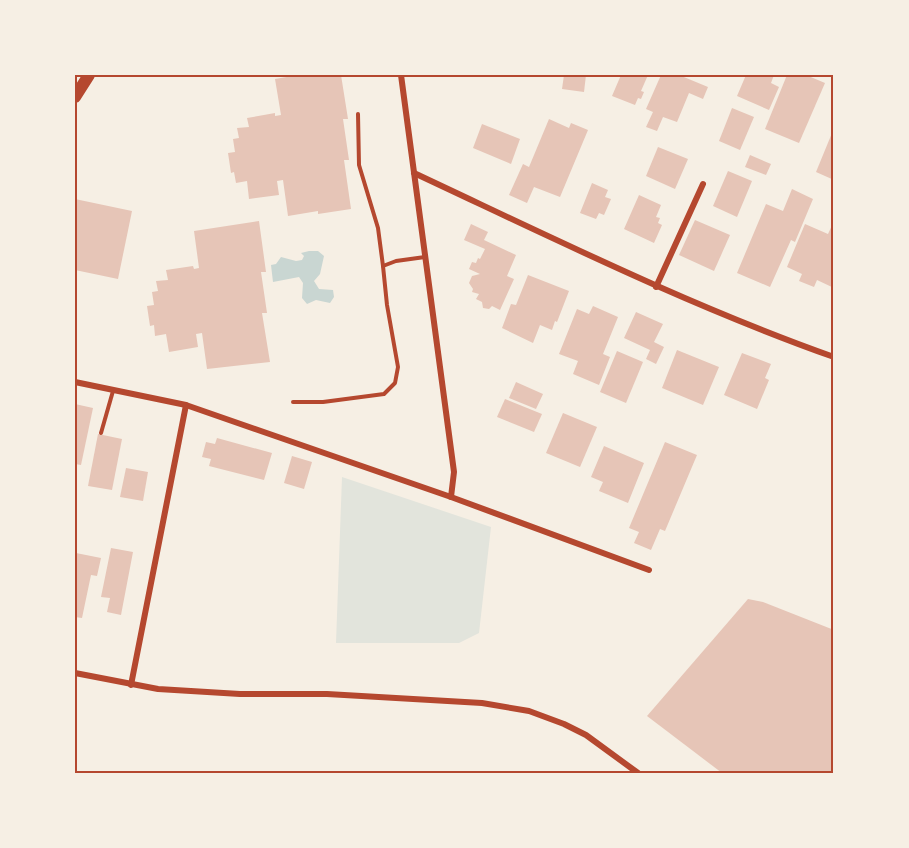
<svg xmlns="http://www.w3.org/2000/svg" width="909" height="848" font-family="'DM Sans',sans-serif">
<rect width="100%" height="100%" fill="#f6efe4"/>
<path fill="#e2e4dc" d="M342,477L491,527L479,633L459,643H336Z"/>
<path fill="#c9d6d2" d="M309,251H318L324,256L320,274L314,281L319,289L333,290L334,297L330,303L316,300L307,304L302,298L303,283L299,277L273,282L271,265L276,264L281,257L296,261L302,260L304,256L301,253Z"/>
<g fill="#e6c5b7">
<path d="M298,75H341L348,119H343L349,160H344L351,209L318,214V211L288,216L283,180L277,181L279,195L249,199L247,181L236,183L234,172L231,173L228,153L235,152L233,139L239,138L237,128L249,127L247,118L275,113V116L281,115L275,79Z"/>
<path d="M564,75H586L584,92L562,89Z"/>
<path d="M621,75H648L641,91L644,92L641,99L638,98L635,105L612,96Z"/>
<path d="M661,75H679L708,87L703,99L689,93L677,122L663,117L657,131L646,127L653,112L646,109Z"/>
<path d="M746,75H774L771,83L779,87L769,110L737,96Z"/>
<path d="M787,75H806L825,83L799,143L765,129Z"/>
<path d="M732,108L754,117L740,150L719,141Z"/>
<path d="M549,119L569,128L571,123L588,130L560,197L534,187L527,203L509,195L523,164L529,167Z"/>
<path d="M482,124L520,139L511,164L473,148Z"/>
<path d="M832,133H834V180L816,172Z"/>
<path d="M658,147L688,159L675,189L646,176Z"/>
<path d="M750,155L771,164L766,175L745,167Z"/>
<path d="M728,171L752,181L737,217L713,206Z"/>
<path d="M592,183L608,190L605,197L611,199L604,215L599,213L596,219L580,213Z"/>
<path d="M792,189L813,199L795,242L791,240L770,287L737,273L766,204L783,211Z"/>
<path d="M639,195L661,205L656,217L660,218L658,223L662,225L654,243L624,229Z"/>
<path d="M75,199L132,211L118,279L75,270Z"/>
<path d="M695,220L730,235L714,271L679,255Z"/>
<path d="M259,221L266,272H261L267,313H262L270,362L207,369L202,333L196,334L198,347L169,352L166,334L155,336L154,325L150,326L147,306L154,305L152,292L158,291L156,281L168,280L166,270L193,266L194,269L199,268L194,231Z"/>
<path d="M834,221V288L817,280L814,287L799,281L802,274L787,267L805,224L828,234Z"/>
<path d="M471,224L488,232L484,240L516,255L507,276L514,279L500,310L492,306L489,309L483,308L482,302L476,299L479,294L472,292L473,289L469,283L472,276L480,274L469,269L472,262L476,263L478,258L480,259L485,249L464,240Z"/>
<path d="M528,275L569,291L557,322L555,321L552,330L540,325L533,343L502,328L511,304L516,305Z"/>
<path d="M593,306L618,317L603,354L610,357L599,385L573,374L578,361L559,354L577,309L589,314Z"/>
<path d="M636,312L663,324L654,342L664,347L656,364L646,359L650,350L624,338Z"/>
<path d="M677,350L719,367L703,405L662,388Z"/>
<path d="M617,351L643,362L626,403L600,392Z"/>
<path d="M742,353L771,364L765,378L769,380L757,409L724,395Z"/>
<path d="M516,382L543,394L536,409L509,398Z"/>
<path d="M505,399L542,414L534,432L497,417Z"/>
<path d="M75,404L93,408L81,465L75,464Z"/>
<path d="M563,413L597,427L580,467L546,453Z"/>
<path d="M98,434L122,439L112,490L88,486Z"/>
<path d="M217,438L272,453L264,480L209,466L211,459L202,457L206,442L215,444Z"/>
<path d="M665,442L697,455L665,531L660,529L651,550L634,543L639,532L629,528Z"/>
<path d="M604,446L644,463L628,503L599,491L603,482L591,477Z"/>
<path d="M292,456L312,462L304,489L284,483Z"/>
<path d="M126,468L148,472L143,501L120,497Z"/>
<path d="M111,548L133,552L121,615L107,612L110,598L101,597Z"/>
<path d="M76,553L101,558L97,576L91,575L82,618L75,617Z"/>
<path d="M748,599L763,602L834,630V773H722L647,716Z"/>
</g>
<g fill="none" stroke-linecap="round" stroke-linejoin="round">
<g stroke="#b5482f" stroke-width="4">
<path d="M358,114L359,165L378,228L383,266"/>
<path d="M293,402H323L384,394L395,383L398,367L387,305L383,266L396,261L425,257"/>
<path d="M101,433L113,391"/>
</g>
<g stroke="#b5482f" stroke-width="6">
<path d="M401,75L454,472L451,497"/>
<path d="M414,173C553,238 690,306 834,357"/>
<path d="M656,287L703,184"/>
<path d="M75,382L186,405L451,497L649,570"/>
<path d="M75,673L158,689L240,694H327L482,703L529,711L564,724L586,735L638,773"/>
<path d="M131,685L186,405"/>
</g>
<path stroke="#b5482f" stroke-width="12" d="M75,97L89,75"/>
</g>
<rect width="909" height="848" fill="none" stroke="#f6efe4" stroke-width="153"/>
<rect x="76" y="76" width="756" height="696" fill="none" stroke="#b5482f" stroke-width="2"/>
</svg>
